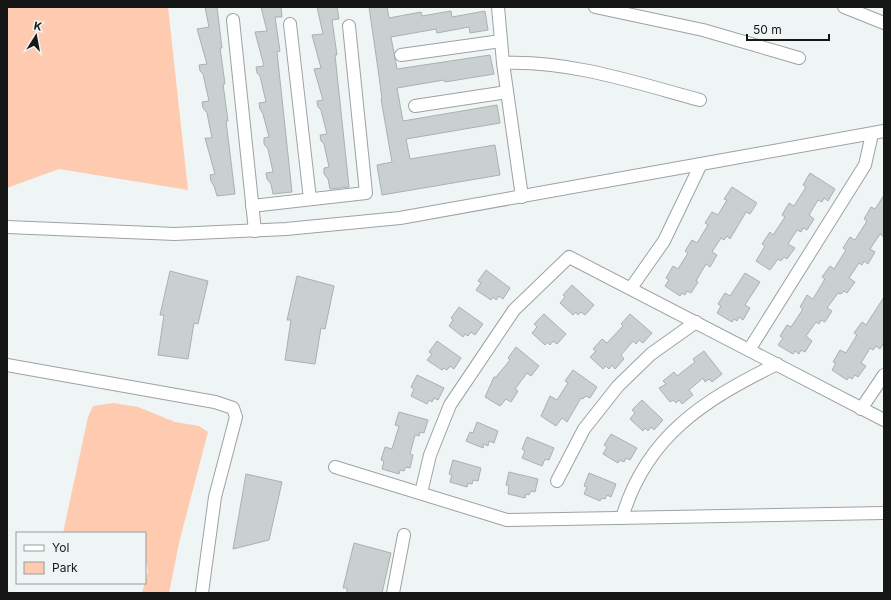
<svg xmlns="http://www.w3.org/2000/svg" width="891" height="600" font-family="Inter,sans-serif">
<rect width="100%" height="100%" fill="#eff5f4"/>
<g fill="#fecbb1">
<path d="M7,7H168L188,190L59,169L7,188Z"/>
<path d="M113,403L138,407L175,422L199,426L208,432L179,543L169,593H142L148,571L147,565L145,563V533H63L88,417L93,406Z"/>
</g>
<g fill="#cacfcf" stroke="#abb0b0">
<path d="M205,7H217L222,48H220L225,84H223L228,121H226L235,194L217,196L214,186L211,181L210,175L215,174L205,138H212L207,113L203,108L202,102L209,101L203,74L200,71L199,65L207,64L197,29L209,27Z"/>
<path d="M261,7H281L282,17H275L280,51L277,52L292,192L273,194L271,184L267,179L266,173L273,172L268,149L264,144V138L269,137L263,114L260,109L259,103L266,102L260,76L257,73L256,67L264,66L255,32L267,31Z"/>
<path d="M317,7H337L339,19L332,20L337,55H335L349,187L330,189L328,179L324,174V168L329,167L324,144L321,141L320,135L327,134L321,110L318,107L317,101L323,100L314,69L321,68L312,35L323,34Z"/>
<path d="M369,7H387L389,18L421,12L422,16L451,11L452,17L485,11L488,30L470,33L469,27L437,33L436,29L391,37L397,69L490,55L494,74L445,82L444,80L397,88L403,121L497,105L500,123L406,139L410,159L495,145L500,175L382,195L377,165L392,162L381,99H382L378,69Z"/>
<path d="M810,173L835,189L828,201L824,198L822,202L818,200L809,215L814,219L807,230L803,228L801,232L797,230L788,244L795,248L787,259L784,257L781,261L778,259L770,270L756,261L765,246L762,244L770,232L773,235L785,217L782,215L789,203L794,206L806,187L803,185Z"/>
<path d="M732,187L757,203L750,214L746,212L730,239L727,236L724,240L721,238L712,252L717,255L710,267L706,264L696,281L698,282L691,293L687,291L685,295L682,293L680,296L665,286L669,280L666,278L673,266L678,269L688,253L685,251L692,240L697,243L708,225L705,223L712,212L718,215L727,200L724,199Z"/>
<path d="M884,195V237L880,234L870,249L875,252L868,264L864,261L862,265L859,263L849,278L855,282L847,293L844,291L841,294L838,293L827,308L832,311L825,322L821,320L819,324L816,322L806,336L812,341L805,352L801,350L799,354L795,351L793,354L778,345L783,338L780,336L787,325L791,327L803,309L800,307L807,295L813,299L825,279L822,277L830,266L834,269L846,250L843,248L850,237L855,240L867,221L864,219L871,207L875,209Z"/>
<path d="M486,270L510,288L503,299L499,296L496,300L493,297L491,300L476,290L481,283L478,281Z"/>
<path d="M170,271L208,281L198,324L194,323L188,359L158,355L164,315H160Z"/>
<path d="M745,273L760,282L745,305L750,308L743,320L739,317L737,321L734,319L732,322L717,313L721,306L718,304L725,293L730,296Z"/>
<path d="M297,276L334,286L325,329L321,328L315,364L285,360L291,320H287Z"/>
<path d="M572,285L594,305L585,315L581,312L578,315L576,312L573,315L560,303L565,297L563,295Z"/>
<path d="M884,297V342L880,349L876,346L873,350L870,348L861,363L866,366L858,377L855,375L852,379L849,377L847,380L832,370L836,363L833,362L840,350L846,353L857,335L854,333L862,322L866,325Z"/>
<path d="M459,307L483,324L475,335L471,332L468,336L465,334L463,337L449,326L453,320L451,318Z"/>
<path d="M544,314L566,334L557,344L553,341L550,345L547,342L545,345L532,333L537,327L534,324Z"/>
<path d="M630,314L652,333L643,343L639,340L636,344L633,341L621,355L624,359L615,369L612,365L609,369L606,366L603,369L590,357L596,351L593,349L602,339L607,343L623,326L621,324Z"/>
<path d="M437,341L461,358L454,369L450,366L447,370L444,368L442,370L427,360L432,354L429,352Z"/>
<path d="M516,347L539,366L531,376L527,373L515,389L518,391L511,402L506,399L500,406L485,397L494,377H496L510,360L508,358Z"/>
<path d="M704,351L722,374L712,382L709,379L705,382L703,378L689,390L693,395L682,404L679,400L676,403L673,400L670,402L659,388L666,384L663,381L674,372L677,376L695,362L693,359Z"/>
<path d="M573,370L597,387L590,398L586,396L583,399L581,398L567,422L562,418L556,426L541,416L550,396L557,400L568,383L565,381Z"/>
<path d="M417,375L444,388L438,400L434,398L432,402L429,400L427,404L411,396L414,389L411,387Z"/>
<path d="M642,400L663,420L654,430L651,427L648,431L645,428L643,431L630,419L635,413L632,410Z"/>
<path d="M399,412L428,420L424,433L420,432L419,436L415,435L410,454L413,455L410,468L406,467L404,471L400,470L399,474L382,469L384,461L381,460L385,447L392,449L399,426L395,425Z"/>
<path d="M477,422L498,431L494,443L489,441L488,446L484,444L483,448L466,441L470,432L473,433Z"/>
<path d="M611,434L637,448L630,460L626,458L624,462L620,460L618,463L603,454L607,447L604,445Z"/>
<path d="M527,437L554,448L549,460L545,459L542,466L522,458L525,451L522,449Z"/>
<path d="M453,460L481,468L478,481L473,480L472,484L468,483L467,487L450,482L452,475L449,474Z"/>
<path d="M509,472L538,479L535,492L531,491L529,495L526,494L525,498L508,494L509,486L506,485Z"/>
<path d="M589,473L616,484L611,497L607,495L605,499L602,498L600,501L584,494L587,487L584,486Z"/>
<path d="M246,474L282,482L269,540L233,549Z"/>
<path d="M354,543L391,553L382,593H347V588H343Z"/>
</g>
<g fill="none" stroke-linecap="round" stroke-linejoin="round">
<g stroke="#9da2a2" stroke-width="14">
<g id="minor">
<path d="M498,7L503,63L522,197"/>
<path d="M595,7L703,30L799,58"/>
<path d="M844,7L884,23"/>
<path d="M233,20L255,231"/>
<path d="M290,24L310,199"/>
<path d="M401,55L501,41"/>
<path d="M503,63C569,60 637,83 700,100"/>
<path d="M415,106L507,92"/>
<path d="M252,206L366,193L349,26"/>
<path d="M7,227L175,234L286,229L400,218L701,164"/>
<path d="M631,288L664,241L701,164L884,131"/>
<path d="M749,350L865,165L872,134"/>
<path d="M7,365L215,402L233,408L236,417L215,497L202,593"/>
<path d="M861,409L884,375"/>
<path d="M335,467L507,520L884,513"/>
<path d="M557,481L584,429L618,386L651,354L696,322"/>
<path d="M421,493L430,455L450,405L514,310L569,257L884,420"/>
<path d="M622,518C646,436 704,400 777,364"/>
<path d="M393,593L404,535"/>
</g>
</g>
<use href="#minor" stroke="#fff" stroke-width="12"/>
</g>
<rect width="891" height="600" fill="none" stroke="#151717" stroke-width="16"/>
<rect x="16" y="532" width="130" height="52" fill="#eff5f4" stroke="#989c9c"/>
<rect x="24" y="545" width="20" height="6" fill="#ffffff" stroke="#989c9c"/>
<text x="52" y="552" font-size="12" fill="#151717">Yol</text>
<rect x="24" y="562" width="20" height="12" fill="#fecbb1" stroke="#989c9c"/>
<text x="52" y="572" font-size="12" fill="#151717">Park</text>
<g transform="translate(36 36) rotate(11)" stroke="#eff5f4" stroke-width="3" paint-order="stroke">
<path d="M0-3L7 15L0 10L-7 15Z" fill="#151717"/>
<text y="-6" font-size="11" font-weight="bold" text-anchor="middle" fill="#151717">K</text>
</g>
<path d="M747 34v6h82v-6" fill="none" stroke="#151717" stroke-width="2"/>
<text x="753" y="34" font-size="12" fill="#151717" stroke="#eff5f4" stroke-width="3" paint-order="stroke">50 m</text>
</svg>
